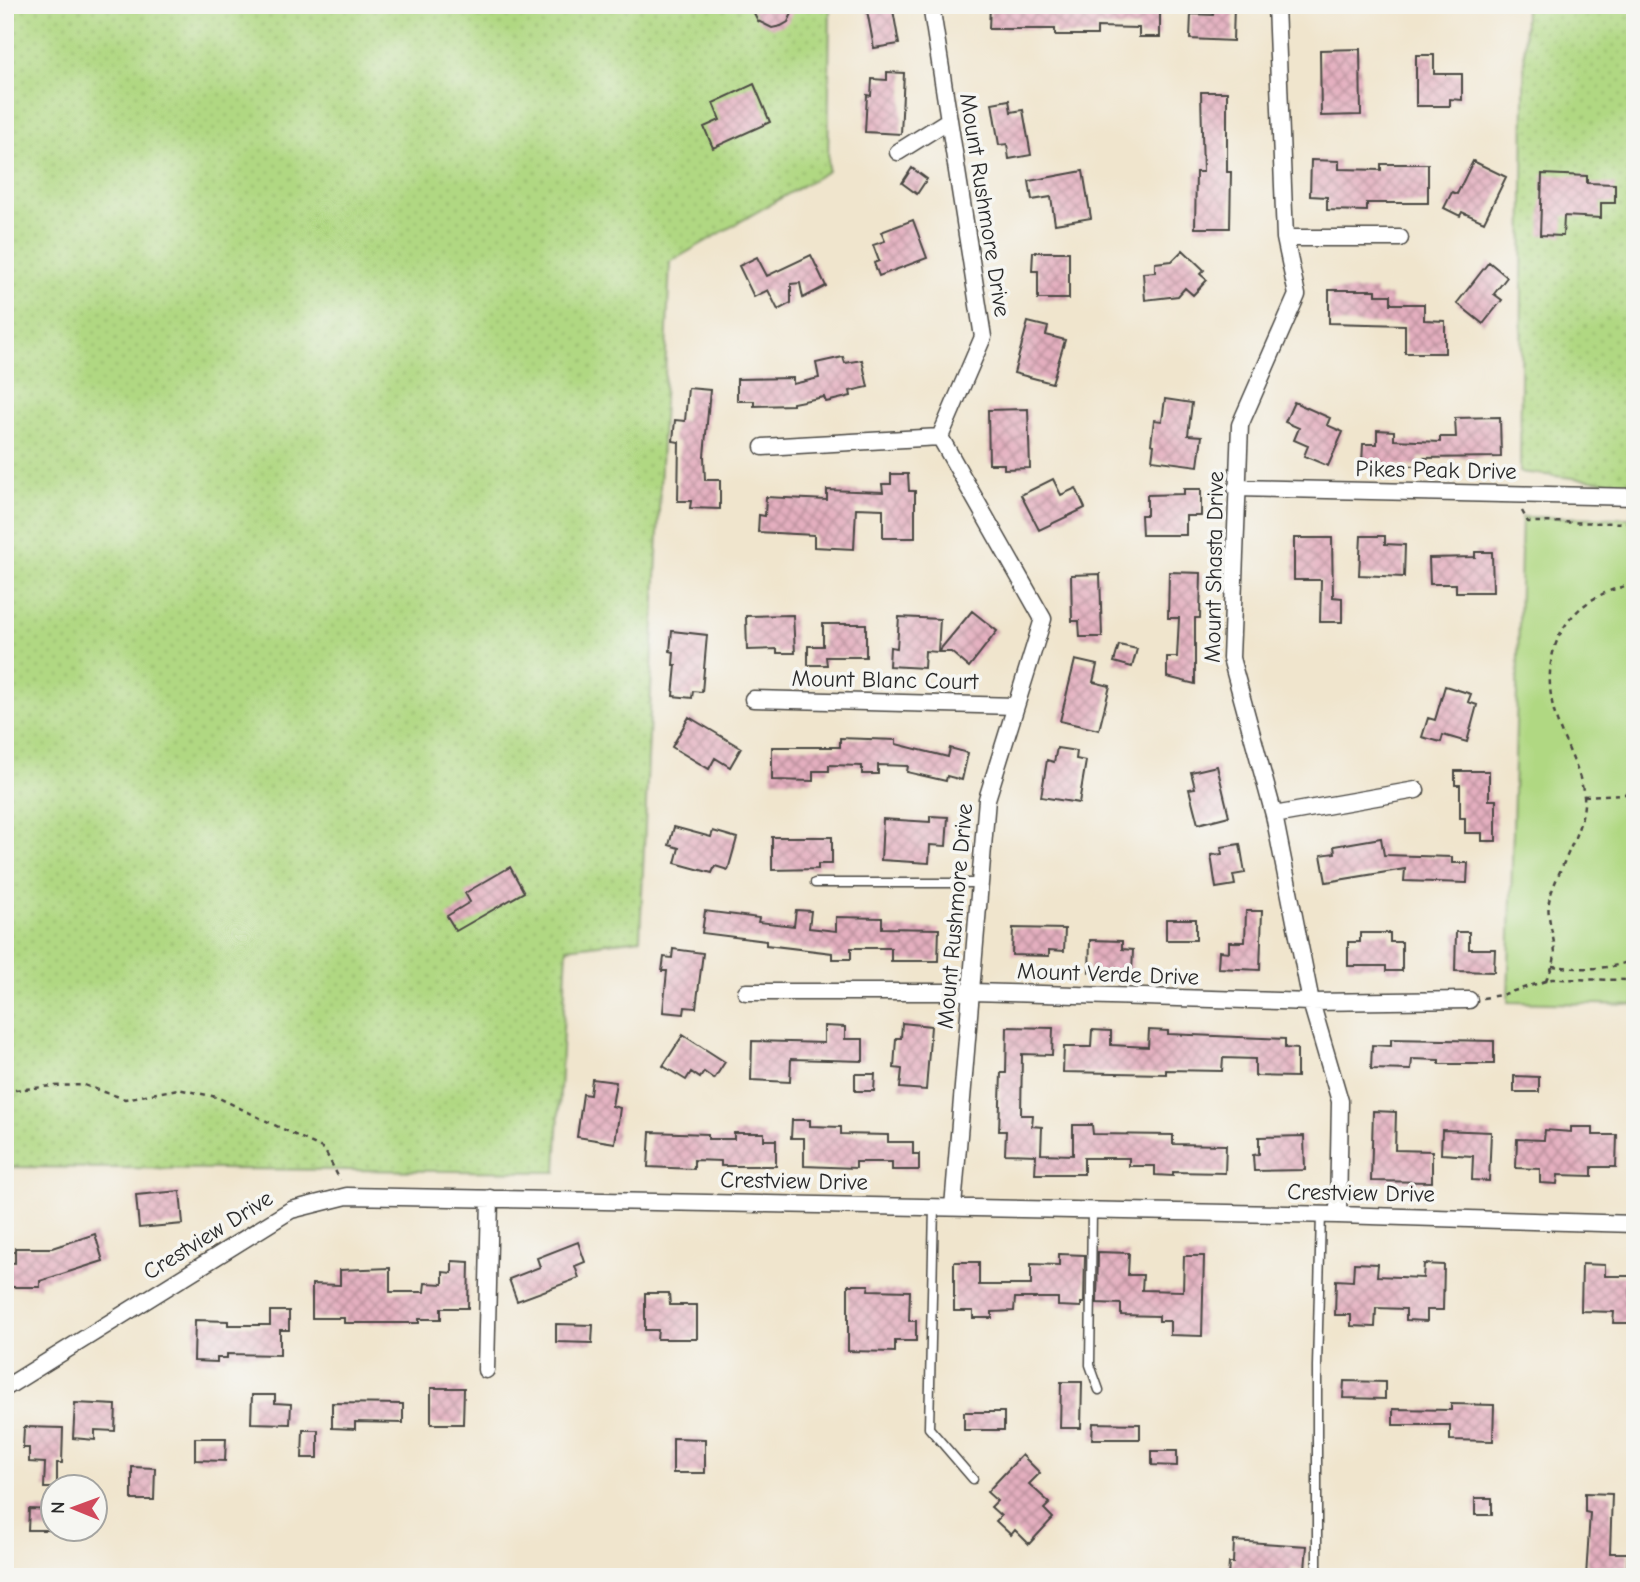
<svg xmlns="http://www.w3.org/2000/svg" width="1640" height="1582" font-family="'Comic Neue',sans-serif">
<defs>
<pattern id="grass-dots" width="8" height="8" patternUnits="userSpaceOnUse" patternTransform="scale(1.75)"><rect width="8" height="8" fill="#b0d882"/><path d="M2 2h.1M6 6h.1" fill="none" stroke="#98ba70" stroke-width="1.8" stroke-linecap="round"/></pattern>
<pattern id="building-cross-hatch" width="8" height="8" patternUnits="userSpaceOnUse" patternTransform="scale(1.75)"><rect width="8" height="8" fill="#e4afbf"/><path d="M0 0l8 8M0 8l8-8" fill="none" stroke="#b98f9b"/></pattern>
</defs>
<rect width="100%" height="100%" fill="#f6f6f2"/>
<filter id="ink" filterUnits="userSpaceOnUse"><feTurbulence type="fractalNoise" baseFrequency=".0143" numOctaves="2"/><feDisplacementMap in="SourceGraphic" scale="14" xChannelSelector="R" yChannelSelector="G"/><feConvolveMatrix kernelMatrix="1 2 1 2 8 2 1 2 1" color-interpolation-filters="sRGB"/></filter>
<filter id="wash" filterUnits="userSpaceOnUse"><feTurbulence type="fractalNoise" baseFrequency=".00686" numOctaves="4" result="noise"/><feDisplacementMap in="SourceGraphic" scale="28" xChannelSelector="R" yChannelSelector="G"/><feGaussianBlur stdDeviation="1.57" result="paint"/><feColorMatrix in="noise" values="0 0 0 0 0 0 0 0 0 0 0 0 0 0 0 0 0 1.4 0 .05"/><feComposite in="paint" operator="in"/></filter>
<g filter="url(#wash)">
<rect width="100%" height="100%" fill="#f0e5cd"/>
<path fill="url(#grass-dots)" stroke="#6e8256" stroke-width="2" d="M5,5h825l-2,166 -158,91 -30,677 -73,9 -11,224 -551,-5z
M1525,5h110v480l-115,-13z"/>
<path fill="#b0d882" stroke="#6e8256" stroke-width="2" d="M1522,517l113,1v487l-127,-3z"/>
<g id="blocks">
<path fill="url(#building-cross-hatch)" d="M750,5h46l-8,17 -7,4 -9,2 -14,-7z
M866,5h21l1,6 5,-1 6,34 -25,4z
M990,5h170v32h-21v-9l-42,-1v8h-42v-6h-66z
M1214,5h20l-1,36 -43,-2 1,-25 22,1z
M1360,49l1,66 -40,1 -1,-66z
M1416,55h18v19h28v26l-12,-1v7h-34z
M887,72l17,1 -3,61 -36,-2 2,-37 4,1 1,-17 15,1z
M754,84l16,38 -57,26 -9,-21 16,-7 -7,-17z
M1201,92h26v80h4l-1,56h-35l1,-56h7z
M1009,100l2,12 12,-2 8,45 -22,4 -2,-15 -8,1 -7,-42z
M1311,160l28,1v8l42,1v-6h47v39h-61v8l-40,-1v-13l-17,-1z
M1473,161l33,16 -22,45 -22,-10 -2,4 -16,-8 8,-16 5,2z
M912,168l15,11 -10,15 -15,-11z
M1083,171l8,47 -36,6 -4,-27 -19,3 -3,-19z
M1542,174l45,2v7l28,1v19h-14v15l-37,-2 -1,20 -23,-1z
M913,220l14,38 -48,18 -5,-13 5,-2 -6,-16 12,-4 -4,-9z
M1183,250l21,20 -4,4 7,6 -14,15 -8,-7 -7,8 -33,4 -2,-27 12,-1v-9l17,-2z
M1033,252h36v47h-31v-28h-6z
M811,255l15,31 -23,12 -3,-15 -9,1v19l-13,7 -10,-20 -14,7 -15,-31 18,-9 10,19z
M1489,262l18,15 -13,17 8,6 -19,24 -26,-21z
M1329,290h47v5h15v9h33v16l21,1v32h-40v-28l-76,-2z
M1028,322l20,5 -2,8 19,5 -13,43 -38,-10z
M843,357l2,6 17,-3 6,27 -18,4 1,5 -25,6 -2,-5 -31,6v2l-39,1v-5h-17v-22l56,-1v6l26,-6 -3,-15z
M688,388l22,2 -6,66 1,24h15v29l-30,-1 1,-7h-13l1,-59 -6,-1 2,-21 10,1z
M1165,399l27,4 -4,32 14,1 -4,30 -46,-6 2,-15 -3,-1 3,-24 8,1z
M1294,402l36,16 -3,7 16,7 -15,34 -24,-10 4,-10 -14,-6 5,-12 -14,-6z
M1028,409l2,59 -26,1v-5h-15l-1,-54z
M1500,417l1,40 -82,1v8l-57,-2 1,-20h14v-14l17,1v9l46,2v-5h16l-1,-19z
M891,474h17l1,17h6v47h-32v-29l-27,-1 -2,41 -40,-2v-12l-56,-3 1,-17 6,1 1,-19 61,3v-10l56,2 -1,-8h9z
M1053,479l8,16 15,-7 9,20 -46,22 -18,-35z
M1184,489h17v27h-15v19h-44l-1,-20h6v-20l37,-1z
M1361,536h24v8l20,1 -1,32 -45,-2z
M1294,538h38l1,59 9,1v24h-22l1,-42h-27z
M1475,552h17l1,40h-37v-8h-26l-1,-26 46,-1z
M1169,572l32,1 -1,45h-5v66l-28,-7v-20h10l2,-39h-11z
M1100,574l2,63h-22l-1,-16h-7l-1,-46z
M972,611l25,20 -28,36 -18,-15h-13z
M793,615l2,38h-18v-4l-30,1 -1,-34z
M899,617l41,2 -2,33 -13,-1 -1,17 -35,-2 1,-19 7,1z
M823,624h43v33h-40l1,8h-19v-19h15z
M672,631l35,4 -5,57 -9,-1 -1,7 -19,-2 3,-31h-3l1,-13 -4,-1z
M1119,645l18,4 -5,18 -18,-5z
M1075,660l22,5 -4,17 17,4 -11,44 -39,-9z
M1445,686l26,8 -3,8 9,3 -10,37 -24,-7 -2,7 -19,-5 6,-19 7,2z
M689,717l52,31 -11,19 -15,-9 -6,11 -37,-22z
M840,738l56,2v4l52,13 2,-9 18,5 -6,27 -15,-4 -1,5 -39,-9 1,-6 -30,-1v9h-16v-8l-33,-1v6h-16v10l-41,-1v-33h68z
M1057,748l20,3 -1,8 10,2 -7,42 -38,-6 6,-37 7,2z
M1217,766l12,50 -31,8 -9,-35 6,-1 -4,-16z
M1455,771h34v29h7v41h-14v-8h-17v-15h-5v-33h-5z
M930,816l18,1 -2,29 -16,-1 -1,18 -48,-3 2,-41 47,3z
M674,827l37,10 2,-6 24,7 -9,32 -13,-4 -3,7 -37,-10 4,-15 -10,-3z
M772,837h60v27h-14v5l-46,1z
M1381,838l3,17 68,2v6h16l-1,20 -63,-2 1,-12 -79,13 -5,-27 14,-2 -1,-7z
M1240,844l5,29 -12,2 2,10 -19,3 -5,-33 11,-1 -1,-7z
M510,867l14,25 -68,39 -9,-15 23,-14 -5,-9z
M796,910l15,1 -2,17 27,3v-14l46,1v10l57,1 -1,32h-47v-13h-40v11h-19v-6l-66,-8v-4l-64,-8 3,-22 54,7 -1,4 36,4z
M1246,911h16l-2,59 -42,-2 1,-17 10,1v-10h16z
M1166,919h30v21h-30z
M1013,928l52,1 -1,22 -15,-1v6l-37,-1z
M1456,932h13v17h26l-1,23 -39,-1z
M1360,933h30v9h12v29h-16v-5h-38v-24h12z
M1090,940l32,1v8l11,1 -1,23 -43,-1z
M673,949l30,4 -7,55 -11,-1 -1,7 -21,-2 4,-41h-5l2,-14 8,1z
M902,1023l29,3 -5,64 -26,-2 2,-19 -8,-1 2,-30h5z
M824,1026l21,1v12h18v22l-72,-2 -1,23 -39,-2 1,-39 72,2z
M1007,1027l46,1 -1,27 -30,-1 -1,61h12l-1,11 10,1 -1,27 32,1v-30h19l1,9 80,1v9l53,1 -1,28 -52,-1v4l-18,-1v-9h-26v-8h-45v16h-49l1,-19 -31,-1 1,-23h-7l2,-58h5z
M1092,1030l19,1v14l37,2 1,-17 19,1v3l117,5v9l12,1v28l-42,-1v-17l-32,-1 -1,13 -56,-1v4l-103,-2 1,-25h27z
M683,1035l42,27 -11,17 -10,-7 -4,6 -9,-6 -5,8 -23,-14z
M1391,1039l103,2v23h-55v-4l-27,-1 -1,11 -40,-1 1,-24 19,1z
M855,1074h20l-1,17h-19z
M1514,1076l25,1v15h-25z
M592,1079l24,3 -4,24 8,2 -5,35 -38,-6 6,-43 7,1z
M1373,1111l23,1 -1,38 37,1v31l-61,-1z
M792,1120h18v6l31,1v7l47,1v7h25v12h6v16h-27v-8h-36v6l-52,-2v-28h-13z
M1571,1127h22v8h24l-1,32h-24v9l-34,-1 -1,9 -17,-1v-14l-24,-1 1,-29 27,1 1,-10 26,2z
M1442,1130l49,2 -2,49 -17,-1 1,-24 -32,-2z
M650,1132l58,2v5h26v-6h30v7h12v26h-55v-5l-27,-1v9l-46,-2z
M1304,1136l1,34 -51,1 -1,-16 6,-1v-17z
M180,1191l3,33 -44,4 -3,-33z
M95,1234l8,27 -63,20v6h-35v-25l10,1v-15h37z
M578,1242l7,20 -10,4 4,12 -62,23 -8,-22 31,-12 -3,-9z
M1098,1252l31,1 -1,22h15l-1,15 41,1 1,-35h20l-2,80 -32,-1v-14h-11v-5l-38,-1v-11l-24,-1z
M1059,1254l26,1 -1,48h-3v4l-23,-1v-8h-43l-1,13 -22,1v6h-19v-7h-19v-49h25v23h52v-21l28,1z
M452,1261l17,1 -1,46h-27v11h-22v4h-75v-5h-32v-34l28,1v-15l50,-2v24h34l1,-9 18,1v-12l9,1z
M1354,1263l24,1 -1,12 46,2 1,-14 20,1 -1,45h-16v11l-21,-1v-11l-30,-1 -1,19 -24,-1v-11h-16l1,-35 17,1z
M1582,1264l23,1v11h26l-1,47h-17l1,-11 -33,-1z
M848,1285h21l-1,5 42,1 -1,30h7v20h-21v11l-47,-1z
M645,1293h24l1,12h27v34h-40l1,-9h-13z
M270,1311h19v19h-9v25l-53,-1v4h-10v4l-23,-1 1,-41 33,1v4h42z
M556,1324l37,1 -1,18 -36,-1z
M1344,1381l41,1v17l-42,-1z
M1061,1382h21l-1,46h-21z
M431,1388h33l-1,36h-32z
M252,1395h23v8l16,1 -1,20 -39,-1z
M75,1403l41,2 -1,26 -20,-1v10l-22,-2z
M332,1403l71,1v19l-48,-1v7l-23,-1z
M1451,1404l43,1 -1,36 -43,-1v-15h-57v-16l58,1z
M964,1412h40v18h-40z
M1093,1423l47,1v15h-48z
M24,1427l39,1 -1,35h-5v25h-13l1,-25 -16,-1v-14h-6z
M303,1430h15v28h-16z
M195,1438h31l-1,23 -30,-1z
M673,1438l32,1v34h-32z
M1152,1451h25v15l-25,-1z
M1022,1455l18,18 -11,11 21,19 -6,6 9,9 -24,26 -14,-14 -4,5 -15,-14 5,-5 -10,-9 6,-6 -10,-9z
M132,1467l23,1 -1,32h-22z
M1585,1493l27,1 -2,59h18l-1,24h-41l4,-64 -5,-1z
M1475,1498h17v17h-17z
M29,1509l23,1v20h-24z
M1234,1541l73,5 -2,23 -14,-1v9h-63l1,-14h4z"/>
</g>
</g>
<g filter="url(#ink)">
<use href="#blocks" fill-opacity="0" stroke="#494743" stroke-width="2"/>
<g fill="none" stroke-linecap="round" stroke-linejoin="round">
<defs>
<path id="lane" d="M815,883h165
M934,1207l-5,221 44,51
M1092,1210l-2,155 9,25
M1317,1577v-211l4,-152"/>
<path id="street" d="M931,5l52,332 -43,100 103,182 -56,180 -34,408
M1276,5l9,233 12,57 -57,130 -9,233 43,157 37,187 29,99 -2,114
M898,152l51,-32
M1285,238h115
M763,447l177,-10
M1236,488l399,9
M753,699l263,7
M1274,815l142,-25
M746,992h226l339,10 158,-2
M486,1370l4,-172
M5,1388l286,-178 56,-14 991,19 297,9"/>
</defs>
<use href="#lane" stroke="#494743" stroke-width="11"/>
<use href="#street" stroke="#494743" stroke-width="19"/>
<path stroke="#494743" stroke-width="2.5" stroke-dasharray="5 5" stroke-linecap="butt" d="M1522,511l6,11 107,1
M1625,794l10,4
M1584,796l41,-2 10,-11
M1635,828c-6,11 -7,23 0,33
M1552,966c29,3 56,5 83,-7
M1546,981c2,-7 7,-14 8,-20 4,-21 -10,-43 -4,-64 8,-28 37,-73 34,-101 -4,-29 -21,-54 -29,-81 -18,-64 11,-119 80,-131
M1483,998l18,-3 51,-16 83,1
M5,1091l48,-5 31,-1 41,14 53,-10 39,8 107,52 16,31"/>
<use href="#lane" stroke="#fff" stroke-width="8"/>
<use href="#street" stroke="#fff" stroke-width="16"/>
</g>
</g>
<g text-anchor="middle" dominant-baseline="central" stroke-width="7" stroke-linejoin="round" paint-order="stroke">
<g font-size="23" fill="#2b2b2b" stroke="#f6f6f2">
<text transform="translate(985 205) rotate(81)">Mount Rushmore Drive</text>
<text transform="translate(1436 470) rotate(1)">Pikes Peak Drive</text>
<text transform="translate(1214 567) rotate(-89)">Mount Shasta Drive</text>
<text transform="translate(885 680) rotate(1)">Mount Blanc Court</text>
<text transform="translate(955 916) rotate(-85)">Mount Rushmore Drive</text>
<text transform="translate(1108 974) rotate(2)">Mount Verde Drive</text>
<text transform="translate(794 1181) rotate(1)">Crestview Drive</text>
<text transform="translate(1361 1193) rotate(1)">Crestview Drive</text>
<text transform="translate(208 1235) rotate(-32)">Crestview Drive</text>
</g>
</g>
<rect width="1640" height="1582" fill="none" stroke="#f6f6f2" stroke-width="28"/>
<g transform="translate(74 1508) rotate(271)"><circle r="33" fill="#f6f6f2" stroke="#a5a5a2" stroke-width="2"/>
<path d="M0-5L12 26L0 18L-12 26Z" fill="#d1495b"/>
<text y="-10" font-size="19" font-weight="bold" text-anchor="middle" fill="#2b2b2b">N</text>
</g>
</svg>
